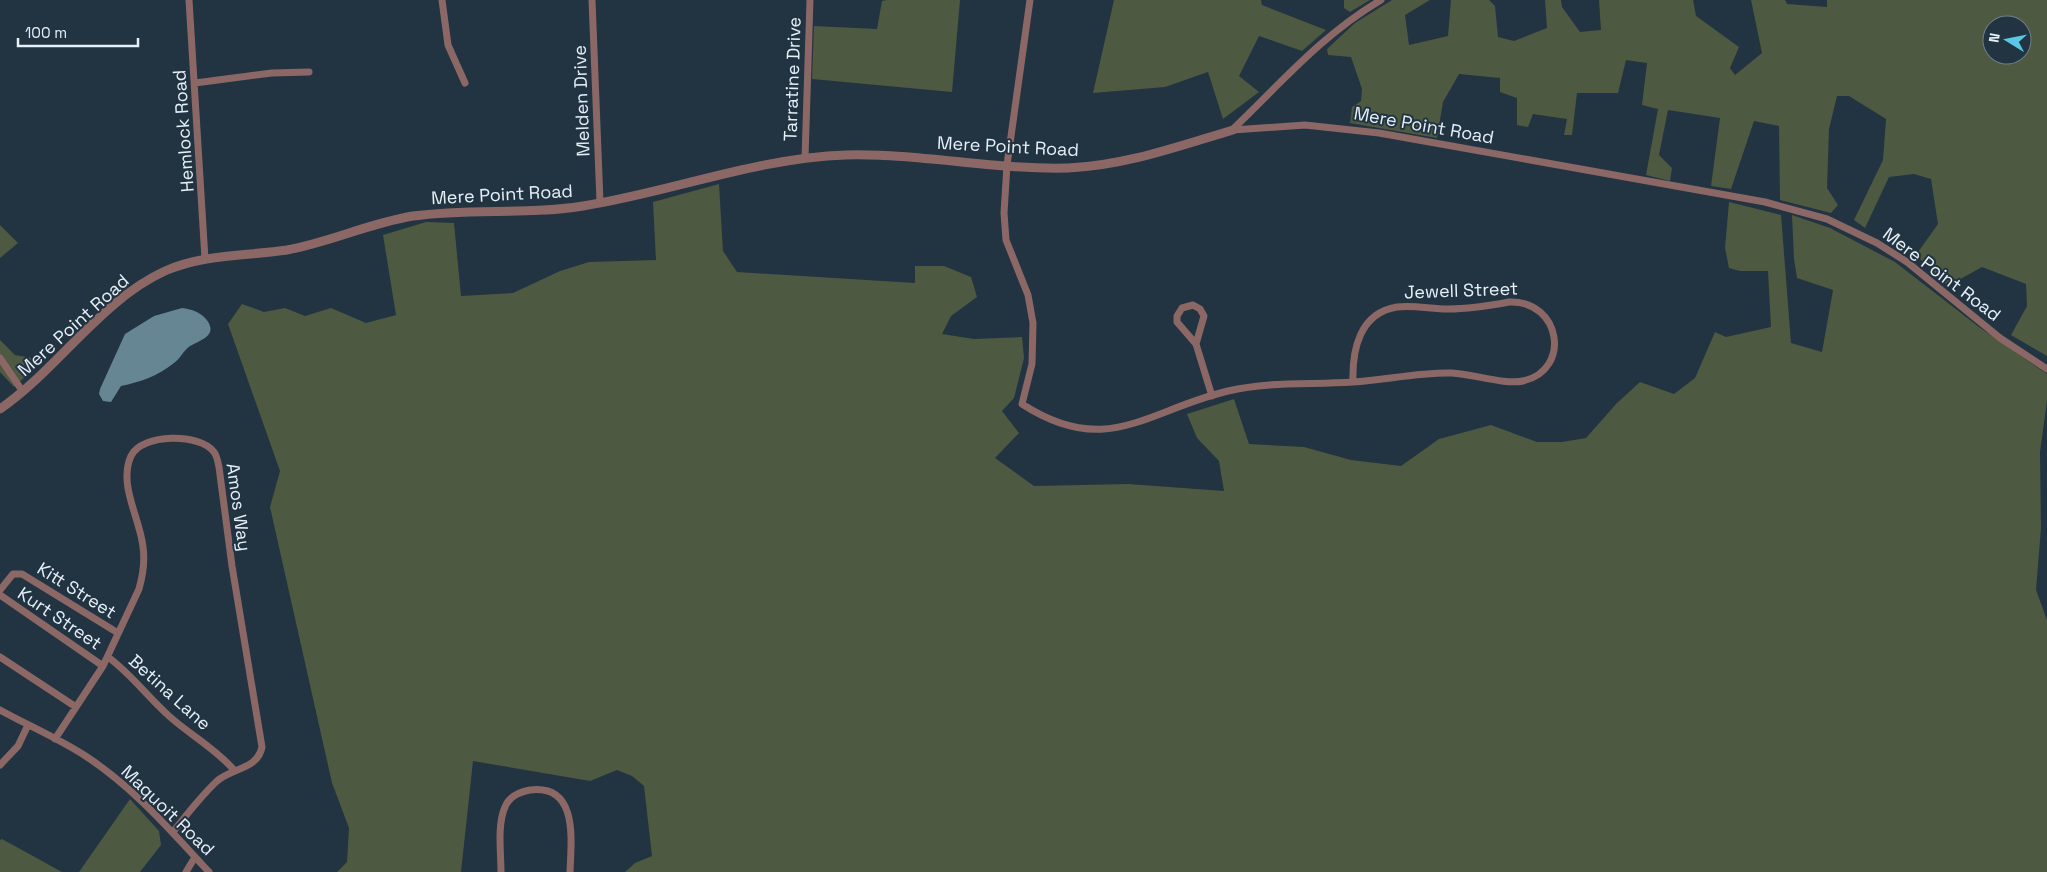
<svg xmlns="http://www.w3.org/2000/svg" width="2047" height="872" font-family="'Space Grotesk',sans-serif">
<rect width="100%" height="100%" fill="#223341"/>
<path fill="#4e5941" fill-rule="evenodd" d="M887,0h73l-8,92 -140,-13 2,-53 63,3 5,-28z
M1114,0h147l1,5 64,25 -24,21 -43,-15 -20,40 20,16 -36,27 -15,-47 -43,15 -72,6z
M1344,0h26l-20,12 -6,-4z
M1392,0h38l-25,15 4,30 39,-9 3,-36h38l6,6 3,31 16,4 33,-13 -2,-28h16l1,7 18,25 21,-2 -2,-30h94l3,16 43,31 -9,21 5,7 27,-22 -11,-53h34l2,4 40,3v-7h220v356l-36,-21 16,-29 -1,-22 -44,-17 -34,19 -32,-31 22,-31 -7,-45 -17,-5 -25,3 -24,51 -11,-8 29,-60 3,-41 -37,-23h-12l-8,33 -2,59 11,17 -7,8 -51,-13 -1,-74 -25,-5 -23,68 -20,-3 9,-68 -52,-8 -9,45 13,13 -2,13 -24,-6 12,-66 -16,-4 5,-42 -21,-3 -8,33h-41l-5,42h-8l3,-16 -34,-5 -5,13 -11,-2v-27l-17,-6v-14l-41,-4 -16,28 -6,36 -87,-15 2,-16 9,-6 1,-12 -11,-32 -23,-2 -1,-6 28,-26zM1992,25h30v30h-30z
M719,184l4,67 14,21 178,11v-17h29l27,11 6,20 -26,19 -9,18 32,5 48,-2 2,21 -10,40 -12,13 17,22 -24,25 39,28 94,-2 96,7 -5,-30 -22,-23 -10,-24 47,-15 15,45 55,3 47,13 50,6 38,-27 52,-14 46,17h25l24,-4 31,-35 23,-21 34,12 21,-16 20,-46 11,5 45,-10 -3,-56h-28l-11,-3 -4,-20 4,-46 52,13 10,128 31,9 11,-62 -36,-12 -3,-19 -2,-44 38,13 65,34 84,65 68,47v27l-7,51 1,76 -5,62 11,30v252h-1422l10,-9 17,-7 -8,-70 -12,-10 -15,-6 -27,11 -117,-20 -12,111h-124l10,-10 2,-34 -17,-45 -62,-276 10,-36 -52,-147 14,-20 22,8 21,-4 20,8 26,-8 35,15 30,-8 -13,-80 43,-13 28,1 7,73 52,-3 47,-22 29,-9 67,-2 -3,-58z
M0,225l18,18 -18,15z
M0,340l15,15 28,5 -29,27 -14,-15z
M130,799l29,32 2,14 -21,27h-61z
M2,839l60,33h-62v-32z"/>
<path fill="#668694" d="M182,308c9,1 18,4 24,11 13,16 -5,21 -16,27 -6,4 -10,13 -16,17 -16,13 -34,19 -53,23l-10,16 -8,-1 -4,-7 1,-5 25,-55 29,-18z"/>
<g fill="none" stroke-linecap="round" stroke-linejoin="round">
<path stroke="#8b6866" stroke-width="7" d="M189,0l16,259
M442,0l6,45 17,38
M592,0l8,202
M1030,0l-23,165 -3,48 2,27 22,55 5,28 -1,41 -10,40c85,55 125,6 206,-13 42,-10 83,-6 125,-9
M195,83l77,-10 37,-1
M1233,129c48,-46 90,-95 148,-129
M1233,130l72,-5 74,8 386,69 62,17 50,24 30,19 93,76 47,31
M805,158l5,-158
M1509,302c52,-2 63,68 14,79 -17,4 -51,-7 -71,-8 -33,-1 -66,7 -99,9 -1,-31 6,-69 44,-75 17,-2 34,2 51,2 21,0 40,-3 61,-7z
M1193,305l7,4 4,7 -8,28 -19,-22v-6l5,-8z
M1196,344l16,52
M0,358l23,34
M0,590l13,-16h9l96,59
M0,595l103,71
M0,657l76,50
M108,657c23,17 39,39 61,59 21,19 46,32 65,54
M0,710c29,16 60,29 87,47 47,31 84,74 122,115
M55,739l48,-73 36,-77c4,-14 6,-28 4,-42 -3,-29 -25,-62 -12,-91 11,-23 69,-23 83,-4 3,4 4,10 5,15l13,99 30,181c-4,22 -30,21 -45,34 -16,15 -30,33 -44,51
M0,765l18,-19 10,-21
M186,872l9,-15
M501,872c0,-20 -4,-47 4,-65 4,-10 14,-15 25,-17 49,-6 41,51 40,82"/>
<path stroke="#8b6866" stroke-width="9" d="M0,409c58,-40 101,-109 165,-138 38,-17 82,-15 122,-21 43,-8 83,-27 126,-34 57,-8 114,-1 170,-10 88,-14 173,-48 263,-51 74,-2 148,15 222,13 56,-2 111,-22 165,-38"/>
</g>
<g text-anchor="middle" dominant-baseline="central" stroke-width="4" stroke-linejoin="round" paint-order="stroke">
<g font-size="18" fill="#e5f0f9" stroke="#223341">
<text transform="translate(792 79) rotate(-88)">Tarratine Drive</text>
<text transform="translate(581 101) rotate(-92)">Melden Drive</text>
<text transform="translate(1424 125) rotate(10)">Mere Point Road</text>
<text transform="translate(183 131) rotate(-94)">Hemlock Road</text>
<text transform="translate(1008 146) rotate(3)">Mere Point Road</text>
<text transform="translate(502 194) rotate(-3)">Mere Point Road</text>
<text transform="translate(1942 274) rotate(37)">Mere Point Road</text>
<text transform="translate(1461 290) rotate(-2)">Jewell Street</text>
<text transform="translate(73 325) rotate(-42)">Mere Point Road</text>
<text transform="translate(239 507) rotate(82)">Amos Way</text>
<text transform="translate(77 590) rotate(32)">Kitt Street</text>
<text transform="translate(60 618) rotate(34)">Kurt Street</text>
<text transform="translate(170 692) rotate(42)">Betina Lane</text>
<text transform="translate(168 810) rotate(44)">Maquoit Road</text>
</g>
</g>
<g transform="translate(2007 40) rotate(280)"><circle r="24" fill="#223341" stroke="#707f8b"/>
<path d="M0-4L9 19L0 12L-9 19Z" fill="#59c8e4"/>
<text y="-8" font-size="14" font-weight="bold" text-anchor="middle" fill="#e5f0f9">N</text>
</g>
<path d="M18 38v8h120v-8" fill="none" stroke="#e5f0f9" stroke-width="2.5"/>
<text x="25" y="38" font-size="15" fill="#e5f0f9" stroke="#223341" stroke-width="4" paint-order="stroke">100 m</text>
</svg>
